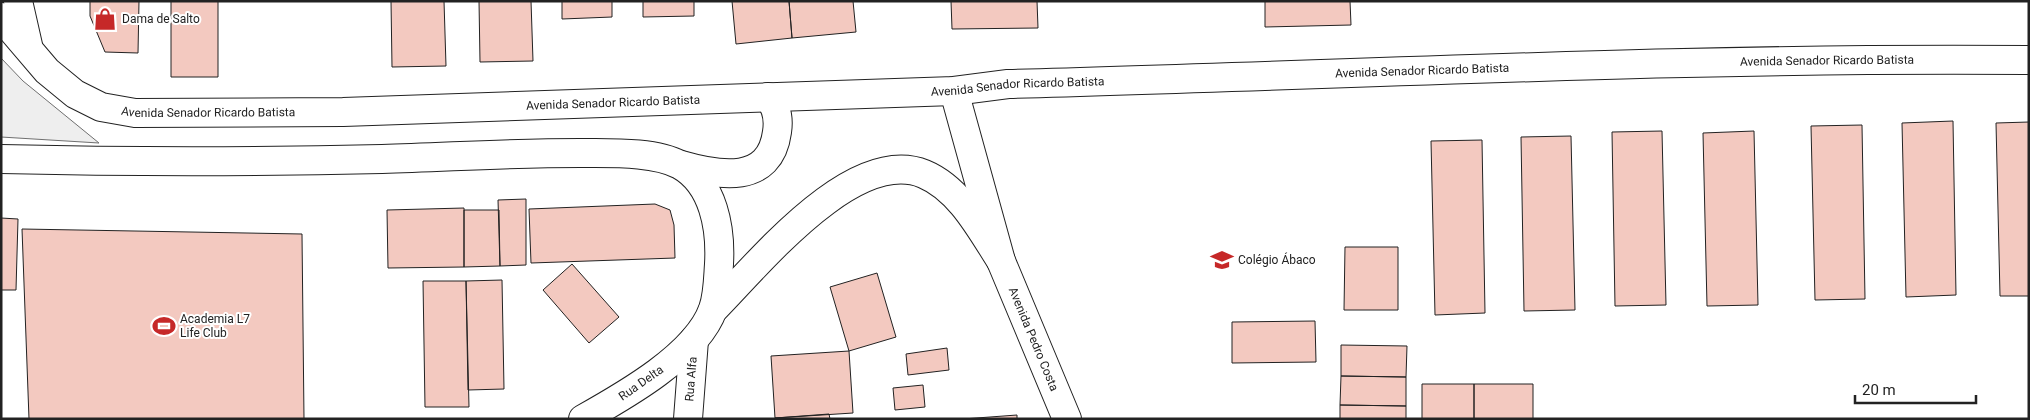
<svg xmlns="http://www.w3.org/2000/svg" width="2030" height="420" font-family="Roboto,sans-serif">
<rect width="100%" height="100%" fill="#fff"/>
<path fill="#eee" stroke="#6f6f6f" d="M1,58l22,23 76,62 -98,-6z"/>
<path fill="#f3c9c0" stroke="#222" d="M90,1h49l-1,52 -33,-1 -15,-36z
M171,1h47v76h-47z
M391,1h53l2,65 -54,1z
M479,1h52l2,60 -53,1z
M562,1h50v16l-50,2z
M643,1h51v15l-51,1z
M732,1h57l3,37 -56,6z
M789,1h64l3,31 -64,6z
M951,1h86l1,27 -86,1z
M1265,1h85l1,24 -86,2z
M1953,121l3,174 -50,2 -4,-174z
M2029,122v174h-29l-4,-173z
M1862,125l3,174 -50,1 -4,-174z
M1662,131l4,174 -51,1 -3,-174z
M1754,131l4,174 -51,1 -4,-173z
M1571,136l4,174 -51,1 -3,-174z
M1482,140l3,173 -50,2 -4,-174z
M526,199v66l-26,1 -2,-66z
M655,204l15,6 4,15 1,33 -144,5 -2,-54z
M464,208v59l-76,1 -1,-58z
M464,210h35l1,56 -36,1z
M1,218l17,1 -2,71h-15z
M22,229l280,5 2,185h-275z
M1345,247h53v63h-54z
M572,264l47,53 -30,26 -46,-53z
M877,273l19,64 -47,14 -19,-64z
M502,280l2,109 -36,1 -2,-109z
M423,281h43l3,126h-44z
M1315,321l1,41 -84,1v-41z
M1341,345l66,1 -1,31 -65,-1z
M947,348l2,22 -41,5 -2,-21z
M849,351l4,62 -78,5 -4,-62z
M1341,376l65,1v29l-66,-1z
M1422,384h52v35h-52z
M1474,384h59v35h-59z
M923,385l2,22 -30,3 -2,-22z
M1340,405l66,1v13h-66z
M829,414l1,5h-55v-1z
M1017,415v4h-54z"/>
<g fill="none" stroke-linecap="round" stroke-linejoin="round">
<defs>
<g id="minor">
<path d="M18,1l10,44"/>
<path id="s1" d="M1,17l46,54 28,23 26,13 34,6 208,-1 611,-21 54,-7c340,-9 680,-27 1021,-24"/>
<path id="s2" d="M954,91l47,170 66,158"/>
<path d="M1,159c127,3 254,3 381,0 71,-2 142,-7 213,-6 25,0 63,0 85,12 34,19 41,64 39,99 -1,14 -1,31 -6,45 -16,46 -89,87 -130,110"/>
<path d="M681,165c38,11 89,20 96,-33 2,-13 0,-25 -9,-35"/>
<path d="M713,310c44,-44 140,-165 211,-136 36,15 57,56 77,87"/>
<path id="s3" d="M688,419l6,-79"/>
</g>
</defs>
<use href="#minor" stroke="#222" stroke-width="30"/>
<use href="#minor" stroke="#fff" stroke-width="28"/>
</g>
<defs>
<symbol id="shop-bare" viewBox="-9 -9 18 18"><path d="M-5-2.5h2.3a2.7 3.5 0 0 1 5.4 0H5L5.5 6h-11ZM-1.5-2.5h3a1.5 2.3 0 0 0-3 0Z" fill="#c62828" stroke="#fff" stroke-width="2.5" paint-order="stroke"/></symbol>
<symbol id="school-bare" viewBox="-9 -9 18 18"><path d="M0-5L7-2L0 1L-7-2ZM-4 1L0 2.5L4 1V4Q0 6-4 4Z" fill="#c62828" stroke="#fff" stroke-width="2.5" paint-order="stroke"/></symbol>
<symbol id="stadium-bare" viewBox="-9 -9 18 18"><path d="M0-5a6.5 5 0 1 0 0 10a6.5 5 0 1 0 0-10ZM-3.5-1.8h7v3.6h-7Z" fill="#c62828" stroke="#fff" stroke-width="2.5" paint-order="stroke"/></symbol>
</defs>
<g fill-rule="evenodd">
<use href="#shop-bare" x="89" y="3" width="32" height="32"/>
<use href="#school-bare" x="1206" y="244" width="32" height="32"/>
<use href="#stadium-bare" x="148" y="310" width="32" height="32"/>
</g>
<g text-anchor="middle" dominant-baseline="central" stroke-width="4" stroke-linejoin="round" paint-order="stroke">
<g font-size="12" fill="#222" stroke="#fff" text-anchor="start">
<text x="122" y="19">Dama de Salto</text>
<text x="1238" y="260">Colégio Ábaco</text>
<text x="180" y="319">Academia L7<tspan x="180" dy="14">Life Club</tspan></text>
</g>
<g font-size="12" fill="#222" stroke="#fff">
<text stroke="none"><textPath href="#s1" startOffset="1864">Avenida Senador Ricardo Batista</textPath></text>
<text stroke="none"><textPath href="#s1" startOffset="1459">Avenida Senador Ricardo Batista</textPath></text>
<text stroke="none"><textPath href="#s1" startOffset="1054">Avenida Senador Ricardo Batista</textPath></text>
<text stroke="none"><textPath href="#s1" startOffset="649">Avenida Senador Ricardo Batista</textPath></text>
<text stroke="none"><textPath href="#s1" startOffset="244">Avenida Senador Ricardo Batista</textPath></text>
<text stroke="none"><textPath href="#s2" startOffset="261">Avenida Pedro Costa</textPath></text>
<text stroke="none"><textPath href="#s3" startOffset="40">Rua Alfa</textPath></text>
<text transform="translate(641 383) rotate(-35)">Rua Delta</text>
</g>
</g>
<rect width="2030" height="420" fill="none" stroke="#222222" stroke-width="5"/>
<path d="M1855 395v8h121v-8" fill="none" stroke="#222222" stroke-width="2.5"/>
<text x="1862" y="395" font-size="15" fill="#222222" stroke="#ffffff" stroke-width="4" paint-order="stroke">20 m</text>
</svg>
